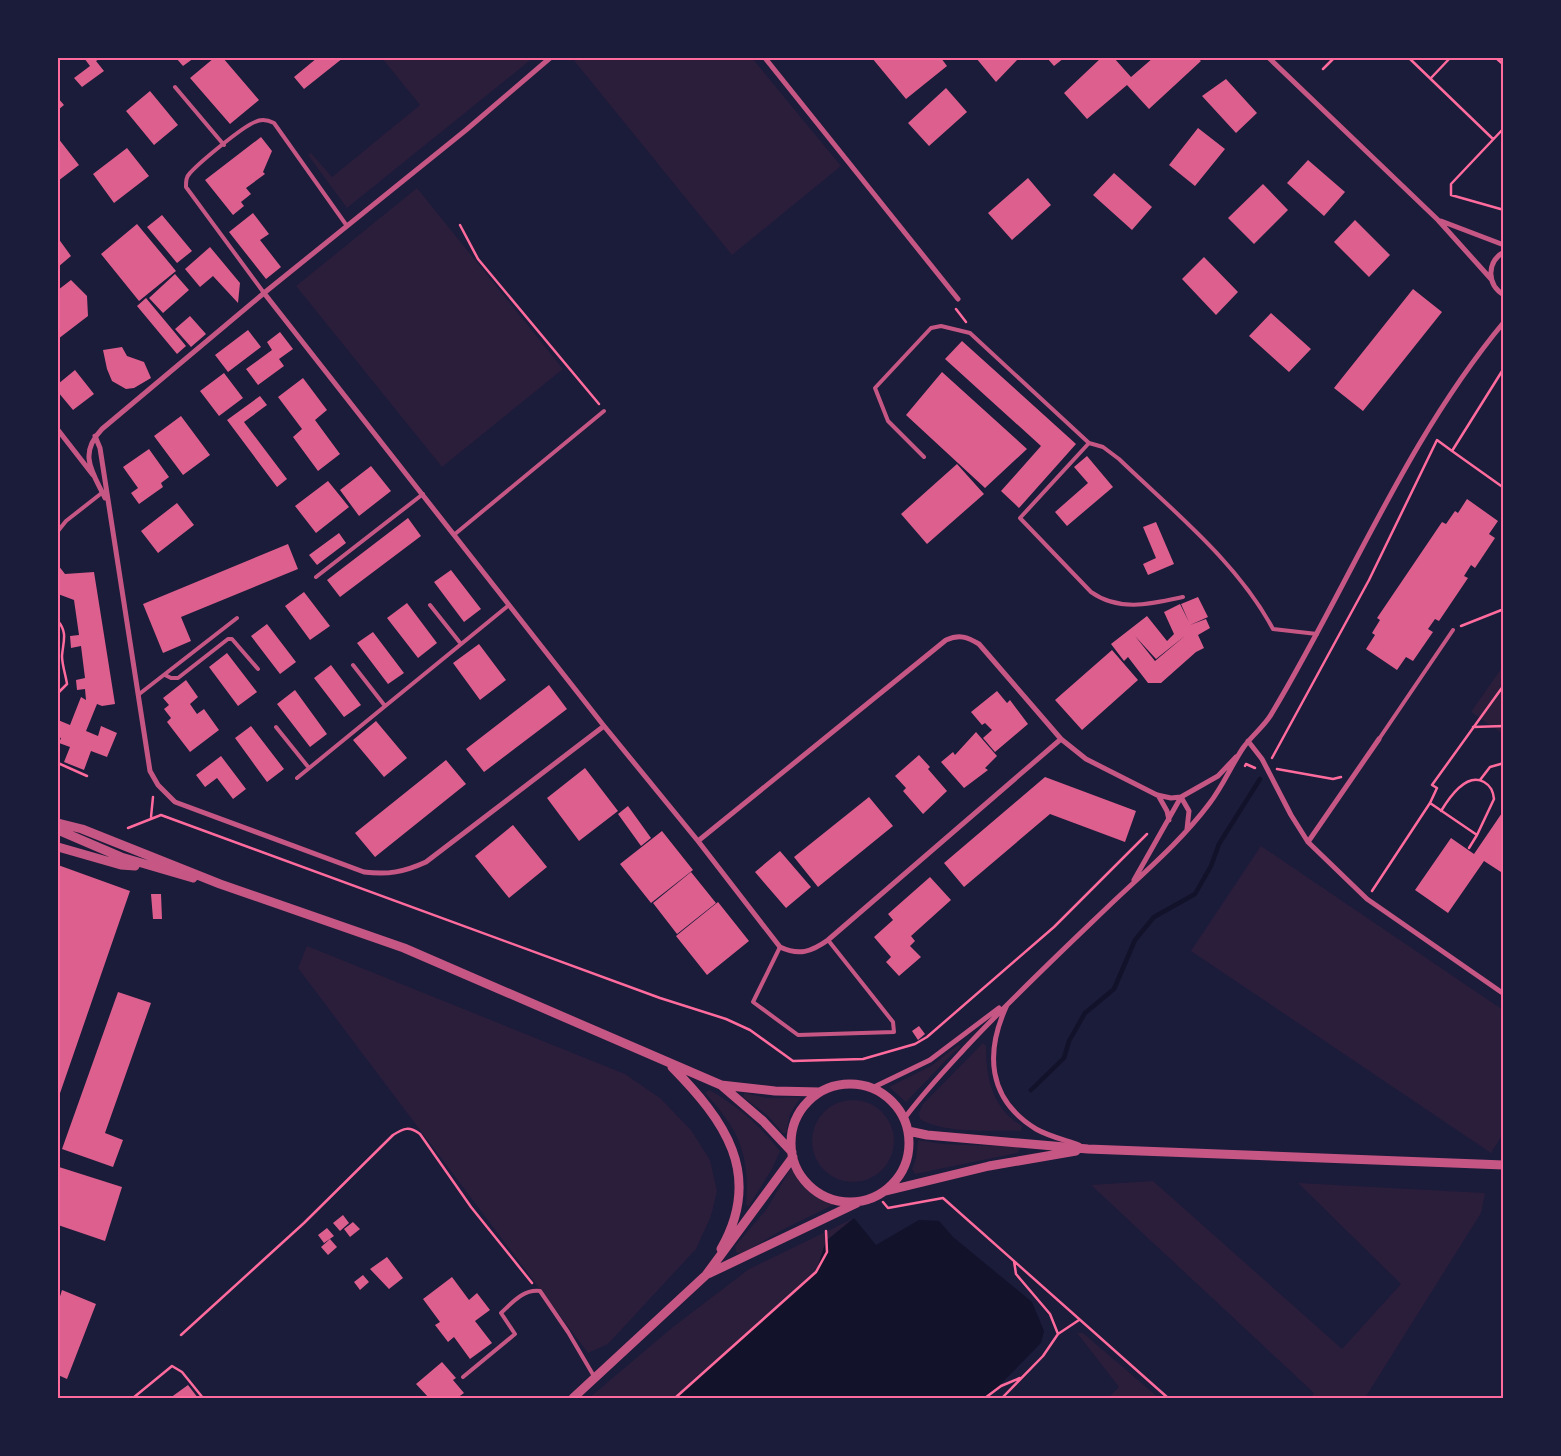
<svg xmlns="http://www.w3.org/2000/svg" width="1561" height="1456" font-family="'Noto Sans',sans-serif">
<rect width="100%" height="100%" fill="#1b1b3a"/>
<path fill="#2a1e3b" d="M382,58h151l-186,150 -39,-53 3,-2 21,24 88,-72z
M572,58h180l89,108 -109,89z
M417,188l146,181 -121,98 -146,-181z
M1503,666v68l-32,-22z
M1261,846l242,164v124l-12,19 -300,-202z
M307,946l318,128 35,24 31,32 19,30 7,31 -6,25 -15,33 -88,95 -20,9 -290,-385z
M983,1043l3,3c0,32 6,62 36,80l-1,5c-27,-1 -78,3 -101,-12l-1,-6 4,-9z
M958,1045l3,2 -8,6 -47,49 -17,-15 42,-21z
M709,1090c28,15 51,36 71,61l-7,16 -24,39 -3,-1c4,-51 -7,-75 -41,-112z
M744,1093l23,5 34,-1 -11,17 -4,19h-3l-16,-18 -24,-18z
M812 1141a41 41 0 1 1 82 0a41 41 0 1 1-82 0Z
M918,1140l25,4 76,3 1,2 -3,4 -102,21 -3,-5 4,-10z
M791,1168c10,19 23,31 44,36l-49,24 -45,26 -5,-2 -1,-6 31,-36z
M1153,1181l189,168 59,-65 -103,-101 187,10 -4,20 -116,185h-54l3,-5 -223,-208z
M854,1218l-28,23 -10,31 -143,126h-84l84,-71 76,-58z
M1077,1333h6l76,65h-51l11,-11z"/>
<path fill="#12122b" d="M854,1218l22,27 43,-25 20,1 14,16 79,65 12,29 -3,12 -54,55h-314l143,-126 10,-31z"/>
<g fill="none" stroke-linecap="round" stroke-linejoin="round">
<path stroke="#12122b" stroke-width="4.5" d="M1031,1090l33,-32 5,-17 16,-28 29,-24 21,-49 19,-23 41,-23 16,-28 8,-22 41,-65"/>
</g>
<path fill="#dd5f8e" fill-rule="evenodd" d="M84,58h17l-5,3 8,10 -22,16 -8,-9 16,-12z
M176,58h18l-11,8z
M214,58h9l36,42 -29,24 -40,-46z
M317,58h26l-39,31 -10,-12z
M872,58h69l6,8 -41,33z
M976,58h43l-23,24z
M1047,58h17l-10,8z
M1101,58h13l17,19 22,-19h44l4,3 -52,48 -22,-24 -40,34 -23,-26z
M1226,79l31,34 -21,20 -34,-37z
M946,88l21,24 -38,34 -21,-23z
M150,91l28,34 -24,20 -28,-34z
M58,98l6,7 -6,5z
M1198,128l27,21 -30,37 -26,-21z
M261,137l11,14 -9,21 2,2 -19,14 5,6 -10,8 3,4 -11,9 -28,-35z
M58,138l21,27 -21,16z
M127,148l22,28 -35,27 -21,-29z
M1308,160l37,32 -21,24 -37,-33z
M1114,173l38,34 -20,23 -39,-35z
M1028,178l23,27 -39,35 -24,-27z
M1263,184l25,26 -34,34 -26,-26z
M253,213l16,21 -9,6 21,27 -15,12 -37,-47z
M162,215l30,36 -15,12 -30,-36z
M1355,220l35,35 -21,22 -35,-35z
M137,224l39,47 -37,30 -38,-47z
M58,238l13,18 -13,11z
M210,247l30,36 -2,20 -25,-27 -13,11 -15,-18z
M1204,257l34,35 -22,23 -34,-36z
M175,274l14,16 -26,23 -14,-15z
M71,280l16,16 1,20 -30,23v-49z
M1413,289l29,23 -79,99 -29,-23z
M146,298l40,48 -9,8 -40,-48z
M1271,313l40,36 -22,23 -40,-36z
M190,316l16,18 -15,13 -16,-18z
M248,330l13,17 -33,25 -13,-17z
M280,332l13,17 -14,10 5,7 -26,19 -12,-16 26,-19 -5,-8z
M962,341l114,103 -57,64 -18,-17 40,-45 -96,-87z
M122,347l5,9 17,6 7,16 -17,10 -8,1 -14,-8 -5,-12 -4,-19z
M75,370l19,24 -21,16 -15,-18v-8z
M942,372l85,77 -42,39 -79,-73z
M224,373l19,25 -24,18 -19,-25z
M303,378l24,32 -12,10 25,34 -22,17 -25,-34 9,-8 -24,-32z
M260,396l7,9 -23,17 43,57 -10,8 -50,-67z
M181,416l29,39 -27,20 -29,-39z
M149,449l20,28 -8,6 2,4 -24,17 -8,-11 7,-5 -15,-21z
M1087,456l26,31 -46,39 -12,-14 33,-29 -14,-16z
M957,464l27,30 -57,50 -26,-30z
M371,466l20,25 -32,25 -19,-26z
M328,481l21,26 -33,26 -21,-27z
M1467,499l31,22 -9,13 6,4 -20,30 -4,-3 -7,11 4,2 -29,43 -4,-2 -7,10 5,3 -20,29 -7,-4 -9,13 -31,-21 9,-14 -3,-2 8,-13 -3,-2 65,-96 4,2 9,-13 3,2z
M177,503l17,22 -36,28 -17,-22z
M408,518l13,18 -81,61 -13,-17z
M1156,522l18,42 -26,11 -5,-11 13,-6 -13,-31z
M339,533l7,10 -29,22 -8,-10z
M288,544l10,25 -117,48 10,24 -28,12 -20,-49z
M58,565l7,9 29,-2 21,132 -13,2 -5,-2 -11,27 12,5 3,-10 16,7 -10,24 -16,-6 -7,19 -20,-8 6,-15 -11,-4 2,-5 -3,-1v-17l12,5 11,-28 5,3 -1,-11 -8,1 -1,-10 9,-2 -4,-32 -10,2 -1,-12 9,-1 -5,-35 -16,-6z
M451,570l30,39 -17,13 -30,-40z
M304,592l26,34 -20,14 -25,-34z
M1198,597l10,20 -18,8 16,-6 4,9 -12,7 6,13 -8,4 -35,31h-13l-20,-26 -4,4 -13,-17 36,-28 20,25 7,-7 -10,-22 16,-8 9,18 -8,-18zM1186,635l-31,26 -20,-25 21,23z
M407,603l30,40 -19,15 -31,-40z
M267,624l29,38 -16,12 -29,-38z
M373,632l31,41 -16,11 -31,-41z
M479,644l27,36 -26,20 -27,-37z
M1112,650l26,30 -56,50 -27,-30z
M227,653l30,39 -19,14 -29,-39z
M331,665l30,40 -17,12 -30,-39z
M186,680l12,17 -8,7 7,10 7,-5 15,21 -29,22 -23,-30 4,-4 -7,-9 5,-4 -6,-7z
M549,685l18,24 -83,63 -18,-23z
M295,690l32,44 -17,13 -33,-43z
M997,691l10,12 3,-3 18,24 -33,28 -12,-14 9,-8 -7,-7 -3,2 -11,-13z
M376,721l31,37 -23,19 -31,-37z
M251,726l33,43 -17,13 -32,-44z
M976,732l21,24 -12,12 3,2 -24,18 -23,-26 12,-10 2,3z
M919,755l11,12 -2,2 19,22 -24,23 -20,-23 3,-3 -11,-12z
M221,756l25,33 -13,10 -16,-21 -12,9 -9,-12z
M446,760l20,24 -91,73 -20,-24z
M585,768l33,43 -39,30 -32,-43z
M1045,777l91,34 -11,31 -75,-28 -86,73 -20,-24z
M869,797l24,29 -75,61 -24,-30z
M628,806l23,32 -10,8 -23,-32z
M1504,810v64l-20,-13 -36,52 -33,-23 36,-52 23,16z
M513,825l34,42 -38,31 -34,-42z
M662,831l31,39 -42,33 -31,-39z
M780,851l31,36 -25,21 -31,-36z
M58,865l72,26 -72,208z
M691,872l25,31 -39,31 -24,-31z
M930,877l21,23 -40,36 4,5 -5,5 11,11 -22,19 -13,-14 5,-5 -17,-20 19,-17 -5,-6z
M151,894h10l1,25h-9z
M718,902l31,39 -42,34 -31,-39z
M118,992l33,11 -46,130 18,7 -10,27 -51,-18z
M919,1026l6,8 -7,6 -6,-9z
M59,1167l63,20 -17,54 -47,-16z
M343,1215l6,8 -9,8 -7,-8z
M353,1222l7,7 -10,8 -6,-8z
M327,1228l7,8 -10,7 -6,-8z
M330,1239l7,8 -9,8 -7,-8z
M387,1257l16,21 -14,11 -19,-20z
M363,1275l6,7 -9,8 -6,-8z
M452,1277l17,23 8,-7 13,17 -15,11 17,22 -22,16 -16,-22 -6,5 -13,-17 5,-3 -17,-23z
M62,1290l34,14 -29,75 -9,-4v-72z
M442,1362l14,16 -3,2 11,13 -7,5h-28l-13,-14z
M188,1385l10,13h-28z"/>
<g fill="none" stroke-linecap="round" stroke-linejoin="round">
<path stroke="#ff6b9d" stroke-width="2.5" d="M1409,58l84,81
M1496,58l8,7
M1323,69l11,-11
M1431,78l19,-20
M1504,128l-53,56v11l53,15
M460,225l18,34 121,145
M956,309l10,13
M1452,451l52,37
M58,621c10,12 5,21 4,35 0,9 4,20 5,28l-9,9
M1461,626l43,-17
M1473,727l31,-1
M1272,758l97,-178 68,-140 15,11 52,-83
M58,763l29,13
M1245,766l1,-2 9,4
M1277,769l56,10 8,-2
M1480,780l10,-13 14,-4
M1430,803l47,32 -8,13
M1441,811c8,-13 25,-39 43,-29 7,4 9,9 10,17l-17,36
M151,817l2,-20
M128,828l33,-13 499,183 66,21 24,11 43,31 70,-2 52,-15 12,-7 127,-110 93,-93
M1372,891l58,-88 7,-15 -5,-3 72,-100
M883,1202l5,6 55,-10 225,200
M1014,1261l2,13 34,40 8,20
M181,1335l123,-112 89,-88c11,-7 16,-9 27,-1l51,73 61,76
M133,1398l39,-32 10,6 21,26
M675,1398l141,-126 11,-20 -1,-21
M985,1398l16,-12 19,-8
M1002,1398l41,-42 15,-22 21,-14"/>
<path stroke="#c65784" stroke-width="4" d="M175,87l49,58
M264,293l-78,-106c0,-6 0,-10 4,-14 10,-11 52,-46 65,-51 6,-3 13,-2 19,1l73,103
M1089,443l-69,75 71,74c28,20 60,12 92,5
M924,457l-36,-36 -13,-33 56,-60 10,-2 29,7 119,110 14,4 16,12c54,52 118,103 154,170l44,5
M58,531l8,-10 37,-29
M455,534l149,-123
M316,577l107,-83
M430,605l31,39
M353,665l32,41
M165,675l6,3h7l50,-39h4l26,30
M138,695l99,-77
M276,727l33,41
M1379,739l74,-109
M297,778l212,-173
M780,947l-27,55 45,33 96,-3 -1,-10 -65,-82
M463,1377l52,-43 -14,-21c11,-10 22,-24 39,-22l28,41 27,46"/>
<path stroke="#c65784" stroke-width="5" d="M765,58l193,241
M1269,58l169,162 53,59
M1441,221l63,24
M1504,252c-18,10 -17,33 0,43
M264,293l340,433 94,115 248,-201c14,-6 21,-3 33,4l82,95 25,20 71,36 14,3 10,-1
M58,430l35,45
M95,436l5,12 50,323 8,14 17,17 189,70c24,3 40,0 62,-10l178,-136
M105,498c-13,-27 -27,-44 -3,-69l162,-136 202,-163 84,-72
M1248,741l14,18 29,56 17,27 59,57 137,95
M1158,795l9,16 2,9
M1181,797l8,14 -2,18
M698,841l82,106c19,9 31,5 48,-7l233,-201
M1308,842l71,-103
M1134,880l47,-83 37,-21 18,-19
M1007,1005c-22,47 -20,94 29,124 12,7 29,11 43,16
M872,1088l58,-28 69,-52
M904,1119c19,-26 41,-49 63,-73 47,-50 97,-97 147,-145 33,-31 68,-61 95,-97 14,-18 22,-38 34,-56 9,-13 22,-22 29,-35 78,-130 134,-273 232,-391"/>
<path stroke="#c65784" stroke-width="9" d="M58,823l24,6 138,55 184,64 317,137 54,6 45,1
M58,830l63,27 72,21
M58,847l63,18 14,1
M672,1067c52,53 92,107 49,182
M791 1143a59 59 0 1 1 118 0a59 59 0 1 1-118 0Z
M721,1085l42,36 29,31
M908,1131l19,4 161,14 416,16
M886,1191l103,-25 87,-15
M708,1274l149,-71
M573,1398l133,-123 87,-118"/>
</g>
<rect width="1561" height="1456" fill="none" stroke="#1b1b3a" stroke-width="118"/>
<rect x="59" y="59" width="1443" height="1338" fill="none" stroke="#ff6b9d" stroke-width="2"/>
</svg>
